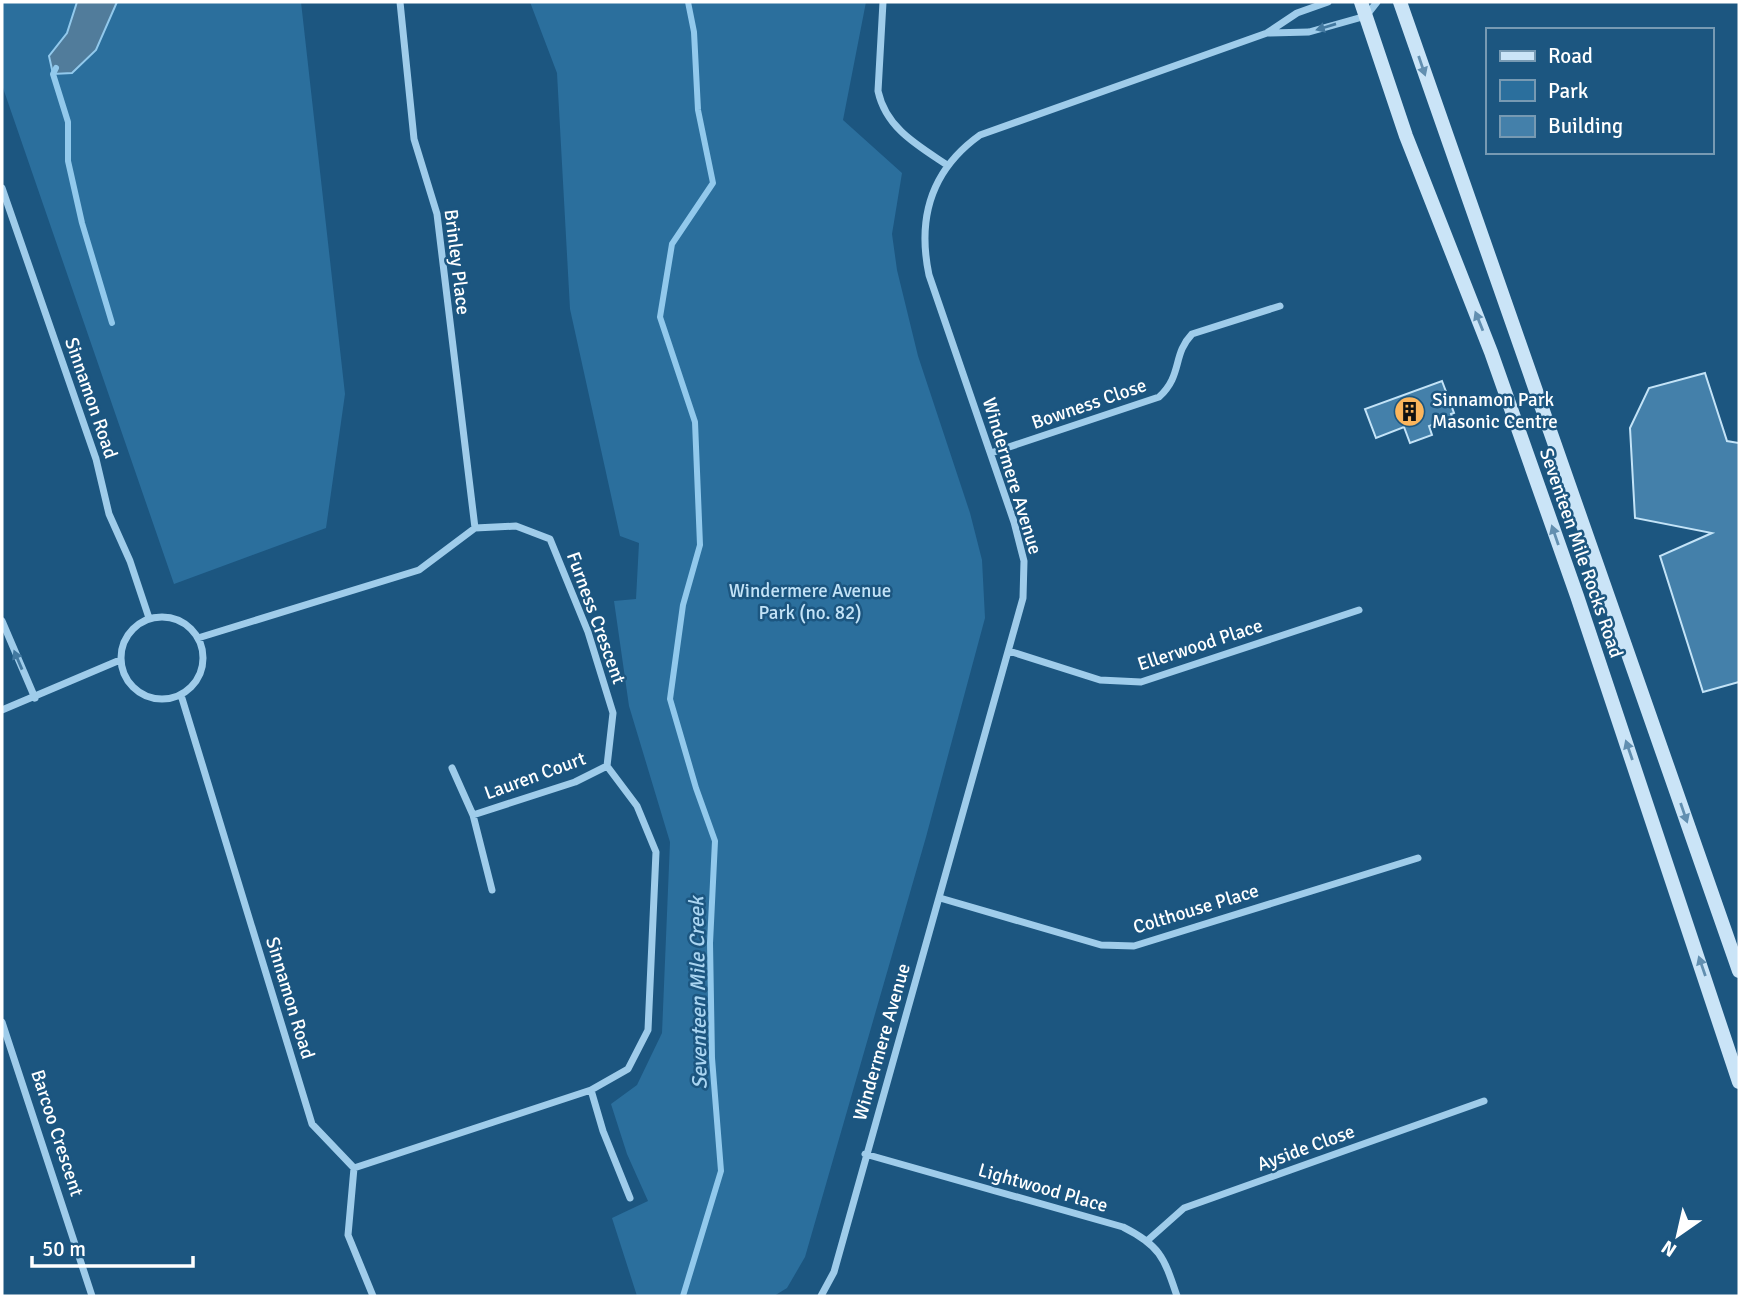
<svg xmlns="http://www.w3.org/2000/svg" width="1741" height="1298" font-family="Signika,sans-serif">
<rect width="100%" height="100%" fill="#1c5680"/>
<path fill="#2b6f9d" d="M2,2h299l44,392 -19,134 -152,56 -172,-499z
M530,2h336l-23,118 59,53 -10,61 5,36 21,86 52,157 12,47 3,58 -59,219 -121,420 -18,31 -13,8h-137l-25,-78 36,-17 -21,-47 -16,-50 26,-19 25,-52 8,-191 -41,-136 -15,-105 22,-2 3,-56 -19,-7 -50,-227 -13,-236z"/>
<path fill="#517c9b" stroke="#92c9ec" stroke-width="2" d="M77,2h40l-21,48 -24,23 -19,1 -4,-18 18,-23z"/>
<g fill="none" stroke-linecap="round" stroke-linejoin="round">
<path stroke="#92c9ec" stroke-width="6" d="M56,68l-3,6 15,48v39l14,62 30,100
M683,1296l38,-125 -9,-113 -2,-115 5,-102 -19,-53 -26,-89 13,-94 17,-60 -5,-123 -35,-105 12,-73 41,-61 -15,-73 -4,-78 -6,-30"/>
</g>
<path fill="#4480aa" stroke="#c3e3f7" stroke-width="2" d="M1705,373l22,68 12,2v239l-36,10 -43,-136 52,-23 -77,-15 -5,-90 19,-40z
M1442,381l12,32 -3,1 1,3 -23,9 3,9 -22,8 -6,-16 -28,11 -11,-29z"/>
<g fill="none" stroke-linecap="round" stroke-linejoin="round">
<path stroke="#9fccea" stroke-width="7" d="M400,2l14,137 23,75 38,314
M883,2l-5,89c8,37 39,54 69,74
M1268,33l41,-1 57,-16 11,-14
M2,188l94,271 13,55 21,47 19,57
M991,453l168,-56c24,-22 13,-42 33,-63l88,-28
M121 658a41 41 0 1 1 82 0a41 41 0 1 1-82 0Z
M2,621l33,77
M198,638l221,-68 56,-42 41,-2 34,13 38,93 25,81 -6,53 30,40 19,46 -8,178 -20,39 -37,21 -237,78
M1009,651l91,29 41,2 218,-72
M181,695l131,429 42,44 -6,67 25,61
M2,710l118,-50
M452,768l21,47 19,75
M473,815l102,-33 32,-16
M940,898l161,47 33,1 284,-88
M2,1022l90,274
M591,1090l12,41 27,67
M865,1154l258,73c38,19 41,31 54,69
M1148,1240l36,-32 300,-107
M821,1296l13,-24 189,-674 1,-37 -10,-39 -85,-247c-12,-57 2,-105 51,-140l287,-102 30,-20 31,-11"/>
<path stroke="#cae4f7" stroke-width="14" d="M1361,2l45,134 85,216 86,244 162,486
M1400,2l339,969"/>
</g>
<defs><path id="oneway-solid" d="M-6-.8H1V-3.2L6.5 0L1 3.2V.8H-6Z" transform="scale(1.75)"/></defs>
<g fill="#4379a0">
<use href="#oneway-solid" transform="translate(1326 27) rotate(163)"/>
<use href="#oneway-solid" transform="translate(18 660) rotate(-113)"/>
</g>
<g fill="#628fb0">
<use href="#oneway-solid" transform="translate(1422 66) rotate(71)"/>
<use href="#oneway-solid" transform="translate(1479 321) rotate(-112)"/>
<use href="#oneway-solid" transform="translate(1555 535) rotate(-109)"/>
<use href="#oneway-solid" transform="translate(1629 750) rotate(-109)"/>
<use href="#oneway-solid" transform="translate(1684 813) rotate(71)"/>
<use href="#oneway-solid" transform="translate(1702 966) rotate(-109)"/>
</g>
<defs>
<symbol id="building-disc" viewBox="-11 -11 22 22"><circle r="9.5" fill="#fbb55c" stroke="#1c5680"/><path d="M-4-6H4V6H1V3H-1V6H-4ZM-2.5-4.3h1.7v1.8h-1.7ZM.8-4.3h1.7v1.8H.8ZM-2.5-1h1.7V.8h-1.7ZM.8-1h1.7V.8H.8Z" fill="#111"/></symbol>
</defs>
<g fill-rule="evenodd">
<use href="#building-disc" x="1392" y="394" width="35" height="35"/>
</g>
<g text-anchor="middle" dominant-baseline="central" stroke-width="5" stroke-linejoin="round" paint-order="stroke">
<g font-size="19" fill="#fff" stroke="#1c5680">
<text transform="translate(457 262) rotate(83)">Brinley Place</text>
<text transform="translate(91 398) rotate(71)">Sinnamon Road</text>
<text transform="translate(1089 404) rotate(-19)">Bowness Close</text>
<text transform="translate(1012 476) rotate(73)">Windermere Avenue</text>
<text transform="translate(1581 553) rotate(71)">Seventeen Mile Rocks Road</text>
<text transform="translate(596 618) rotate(70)">Furness Crescent</text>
<text transform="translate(1200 645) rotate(-18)">Ellerwood Place</text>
<text transform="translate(535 776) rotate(-20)">Lauren Court</text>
<text transform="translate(1196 909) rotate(-17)">Colthouse Place</text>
<text transform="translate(290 998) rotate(73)">Sinnamon Road</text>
<text transform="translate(882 1042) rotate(-74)">Windermere Avenue</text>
<text transform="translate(57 1133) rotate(72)">Barcoo Crescent</text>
<text transform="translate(1306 1148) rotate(-20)">Ayside Close</text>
<text transform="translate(1043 1188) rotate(16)">Lightwood Place</text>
</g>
<g font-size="19" fill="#fff" stroke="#1c5680" text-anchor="start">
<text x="1432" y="400">Sinnamon Park<tspan x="1432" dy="22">Masonic Centre</tspan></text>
</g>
<g font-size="19" fill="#c3e3f7" stroke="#1c5680">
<text x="810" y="591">Windermere Avenue<tspan x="810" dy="22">Park (no. 82)</tspan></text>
</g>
<g font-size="21" font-style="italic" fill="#aad5f1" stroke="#1c5680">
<text transform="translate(698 993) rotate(-91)">Seventeen Mile Creek</text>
</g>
</g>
<rect width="1741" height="1298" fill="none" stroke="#ffffff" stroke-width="7"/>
<rect x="1486" y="28" width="228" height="126" fill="#1c5680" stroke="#779ab3" stroke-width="2"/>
<rect x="1500" y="51" width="35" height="10" fill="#cae4f7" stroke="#779ab3" stroke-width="2"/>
<text x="1548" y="63" font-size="21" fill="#ffffff">Road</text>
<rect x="1500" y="80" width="35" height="21" fill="#2b6f9d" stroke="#779ab3" stroke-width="2"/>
<text x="1548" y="98" font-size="21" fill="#ffffff">Park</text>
<rect x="1500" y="116" width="35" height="21" fill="#4480aa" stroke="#779ab3" stroke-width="2"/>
<text x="1548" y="133" font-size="21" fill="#ffffff">Building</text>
<g transform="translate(1678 1235) rotate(214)" stroke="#1c5680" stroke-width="5" paint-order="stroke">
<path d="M0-5L12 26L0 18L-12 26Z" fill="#ffffff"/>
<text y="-10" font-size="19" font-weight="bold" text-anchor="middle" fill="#ffffff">N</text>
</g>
<path d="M32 1256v10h161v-10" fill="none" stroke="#ffffff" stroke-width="3.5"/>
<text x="42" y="1256" font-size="21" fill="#ffffff" stroke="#1c5680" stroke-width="5" paint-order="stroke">50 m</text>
</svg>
